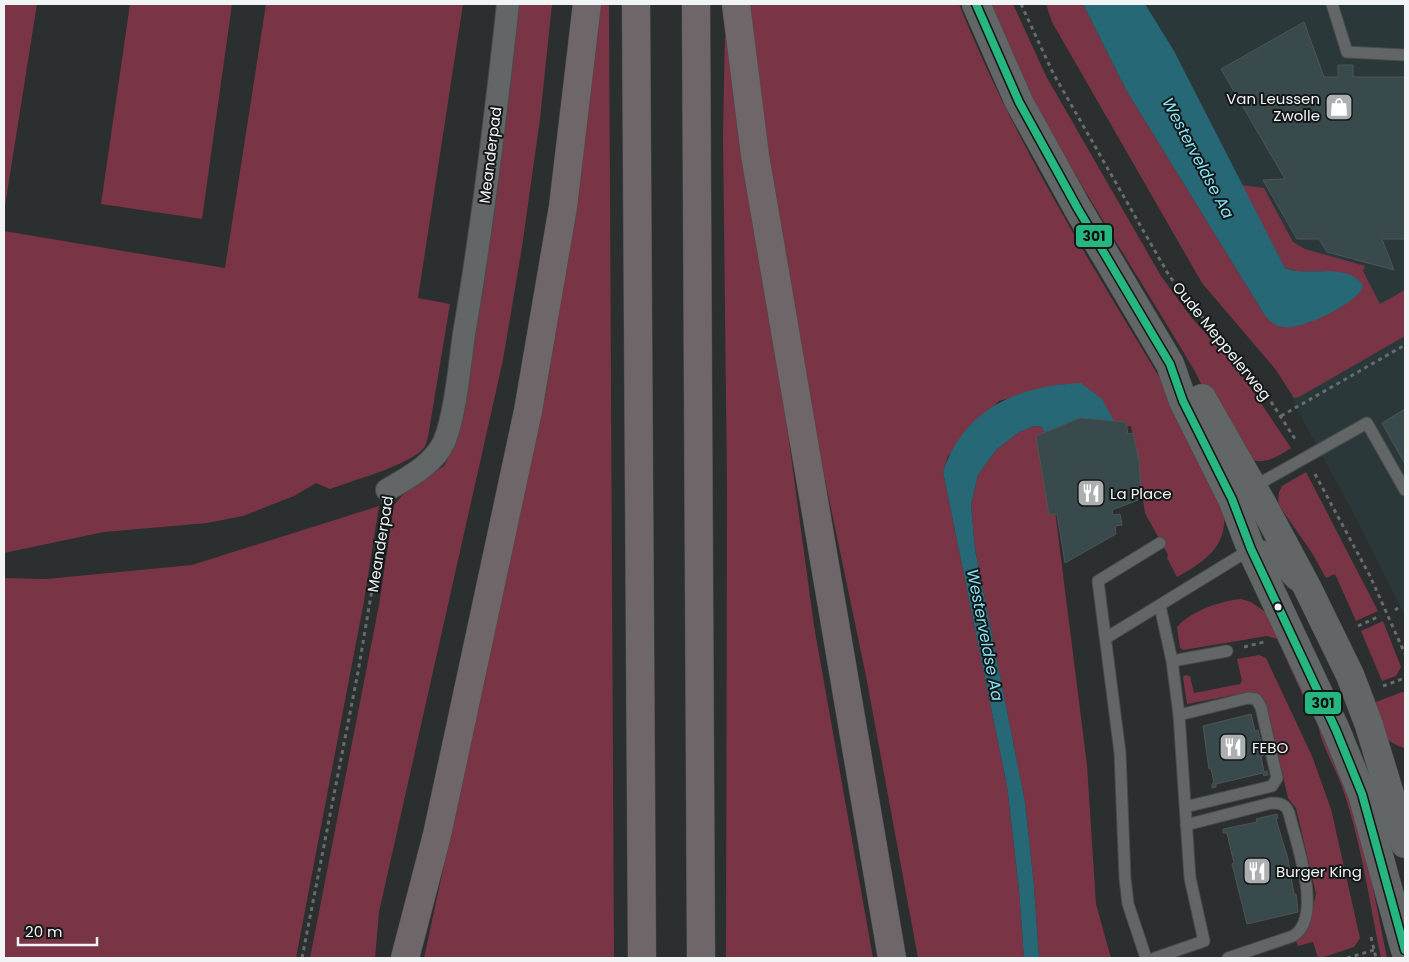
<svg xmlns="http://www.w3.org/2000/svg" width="1409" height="962" font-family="Poppins,sans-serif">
<rect width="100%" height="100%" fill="#2b2f2f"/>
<path fill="#2b383a" d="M1141,4h264v612l-49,-98 -64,-118 -16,-128z"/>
<path fill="#793546" d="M4,4h33l-33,208z
M130,4h102l-30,215 -101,-15z
M266,4h197l-45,294 32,6 -22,133c-1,3 -2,8 -4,11 -14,17 -73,33 -94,41l-14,-6 -22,13 -51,20 -36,7 -103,9 -100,21v-322l221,37z
M515,4h37l-12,115 -18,128 -19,113 -124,552 -4,46h-65l69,-353 15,-100 13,-15 37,-24 4,-8 7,-33z
M600,4h9l5,954h-190l121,-561 33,-197z
M744,4h215c57,143 141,274 220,406l14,26 31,78c3,34 -21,48 -47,63l-10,-19 1,-3 -23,-42 -14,-87 -13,2 -53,-44 -66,17 -51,55 -5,16 64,314 12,104 5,68h-106l-52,-282 -63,-302z
M990,4h23l33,72 115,200 30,41 47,52 53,79c-14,9 -29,19 -45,9 -16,-10 -42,-69 -52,-87 -59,-101 -126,-199 -178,-304 -10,-20 -17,-41 -26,-62z
M1046,4h37l43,86 138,224 28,13 21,-6 42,-43 -33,-7 -23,1 -14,-4 -44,-83 23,3 29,54 12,7 60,17 -2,5 17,33 25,-14v46l-106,61 -5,1 -18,-28 -74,-87 -150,-261z
M725,33l34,217 12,58 43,318 59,332h-147l1,-472 -4,-351z
M1034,426l8,1 4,12 41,326 9,139 15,54h-72l-5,-72 -9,-84 -50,-253 -4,-44 7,-30 18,-25 23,-18z
M1306,472l72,139 -22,10 -21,-47 -9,4 -14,-25 -34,-49 1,-12 3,-6z
M379,506l-15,95 -68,357h-292v-380l42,1 146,-14z
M1241,599l10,3 19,13 43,94 -5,-2 -31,-68 -10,-3 -84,14 -3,-2 -3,-21c14,-16 43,-26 64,-28z
M1383,621l18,46 -5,9 -14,5 -21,-50z
M1259,655l7,3 46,98 19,53 29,129 -6,9 -33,11h-3l-5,-16 -15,4 -2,-5 12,-13 8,-34 -20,-86 -8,-10 -22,-96 -8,-7 -8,-3 -63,12 -4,-27 2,-2 5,1 4,17 46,-9 2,-3 -5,-22z
M1402,692l3,1v55c-27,-8 -24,-21 -29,-46z
M1319,724l14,21 34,113 20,100h-6c-12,-58 -20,-119 -40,-174 -4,-12 -25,-51 -22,-60z"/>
<path fill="#266875" d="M1083,4h62l29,47 111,217c23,10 63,-7 78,18 -4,17 -63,45 -80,41 -9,-1 -14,-7 -19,-13l-138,-224z
M1081,383l21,16 16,29 -72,11 -4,-12 -8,-1 -15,6 -23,18 -18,25 -7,30 4,44 50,253 9,84 5,72h-15l-5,-68 -12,-104 -64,-314c20,-63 76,-87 138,-89z"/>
<path fill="#394a4d" stroke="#505354" d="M1304,22l20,55h14v-12h15v12h52v162h-23l12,31 -67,-18 -8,-13h-22l-34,-59 22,-1 -64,-110z
M1405,409v55l-23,-41z
M1080,418l46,4 2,12 5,-1 6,27 2,27 -5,1 2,12 -26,10 1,5 7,-1 2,11 -7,1 1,8 -51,29 -8,-49 -8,1 -13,-79z
M1251,714l4,17 3,-1 6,25 -3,1 3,16 3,-1 1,4 -4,1 -1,-3 -47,11v3l-4,1v-4l2,-1 -3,-15 -2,1 -6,-43z
M1277,814l1,4 -2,1 12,40 6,35h2l2,18 -51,12 -15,-60 2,-1 -7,-30h-4v-4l34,-7 -1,-3z"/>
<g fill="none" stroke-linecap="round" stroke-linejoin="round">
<defs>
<path id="service" d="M1332,4l15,48 58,3
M1253,487l114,-64 38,67
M1106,638l145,-89
M1172,661l55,-10
M1179,715l69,-17 8,1 5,8 16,71 -5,8 -87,21
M1186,825l85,-22c9,0 15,1 18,10 7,30 35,104 4,123l-65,22
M1146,958l-18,-54 -3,-26 -5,-125 -22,-172 62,-38
M1155,958l49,-17 -14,-63 -11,-163 -7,-54 -12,-55"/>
<path id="minor" d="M387,490c22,-13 46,-25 57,-48 11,-25 16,-79 20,-108 19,-110 32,-220 44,-330
M1251,549l22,6 23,24"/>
<path id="secondary" d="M976,4l43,98 59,107 92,155 13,37 49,98 19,50 85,181 26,64 43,156
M1202,398l61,107 44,82 43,88 19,50 36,119"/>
<path id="motorway" d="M636,4l6,954
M696,4l5,954
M736,4l19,151 137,803
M405,958l32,-123 91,-424 35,-204 24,-203"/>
</defs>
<use href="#service" stroke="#484b4c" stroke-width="13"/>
<use href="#minor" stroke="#484b4c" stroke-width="24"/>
<use href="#secondary" stroke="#484b4c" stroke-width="29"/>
<use href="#motorway" stroke="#484b4c" stroke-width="29"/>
<path stroke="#686b6b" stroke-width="3" stroke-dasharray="4 4" stroke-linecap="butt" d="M1021,4l32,69 114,199 14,21 74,84 42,65
M1281,416l124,-71
M1315,474l55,102 35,78
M1395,610l3,-2
M1358,626l22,-10
M1244,647l20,-5
M1383,686l22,-8
M1371,937l5,21
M302,958l56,-286 27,-159
M1347,958l27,-8"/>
<use href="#service" stroke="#636667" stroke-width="11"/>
<use href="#minor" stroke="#636667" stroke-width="22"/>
<use href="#secondary" stroke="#636667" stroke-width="28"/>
<use href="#motorway" stroke="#6e6669" stroke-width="28"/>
<defs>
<path id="bus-1" d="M976,4l43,98 59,107 92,155 13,37 49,98 19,50 85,181 26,64 43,156"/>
</defs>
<use href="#bus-1" stroke="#141718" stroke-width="11"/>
<use href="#bus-1" stroke="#26b680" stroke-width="8"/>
</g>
<defs>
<symbol id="shop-square" viewBox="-11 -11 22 22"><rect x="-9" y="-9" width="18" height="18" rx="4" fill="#abafb0" stroke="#141718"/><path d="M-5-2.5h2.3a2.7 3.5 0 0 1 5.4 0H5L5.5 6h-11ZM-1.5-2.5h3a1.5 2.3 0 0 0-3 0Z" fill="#fff"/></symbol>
<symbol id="restaurant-square" viewBox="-11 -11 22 22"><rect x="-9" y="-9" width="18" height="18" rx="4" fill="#abafb0" stroke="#141718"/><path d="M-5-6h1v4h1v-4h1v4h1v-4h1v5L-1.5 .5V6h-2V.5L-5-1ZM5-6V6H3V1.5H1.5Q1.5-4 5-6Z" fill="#fff"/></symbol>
</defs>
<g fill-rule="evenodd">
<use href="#shop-square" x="1323" y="91" width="32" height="32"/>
<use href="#restaurant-square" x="1075" y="477" width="32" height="32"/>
<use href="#restaurant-square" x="1217" y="731" width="32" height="32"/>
<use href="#restaurant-square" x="1241" y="855" width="32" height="32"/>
</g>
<circle fill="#f0f4f5" stroke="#141718" stroke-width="2" cx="1278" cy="607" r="4.5"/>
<g text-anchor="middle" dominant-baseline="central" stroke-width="4" stroke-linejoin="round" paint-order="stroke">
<g font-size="15" fill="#f0f4f5" stroke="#141718" text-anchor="start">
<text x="1320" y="98" text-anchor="end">Van Leussen<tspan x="1320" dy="17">Zwolle</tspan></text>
<text x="1110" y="493">La Place</text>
<text x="1252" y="747">FEBO</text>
<text x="1276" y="871">Burger King</text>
</g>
<g font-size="15" fill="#f0f4f5" stroke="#141718">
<text transform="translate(490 155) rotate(-83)">Meanderpad</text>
<text transform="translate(1222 341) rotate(51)">Oude Meppelerweg</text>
<text transform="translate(380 544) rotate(-81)">Meanderpad</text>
</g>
<g font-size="16" font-style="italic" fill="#88e3f7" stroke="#141718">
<text transform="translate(1198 158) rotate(62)">Westerveldse Aa</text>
<text transform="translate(985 635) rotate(79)">Westerveldse Aa</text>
</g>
</g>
<g stroke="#141718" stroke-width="2">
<rect x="1075" y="224" width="38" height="24" rx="5" fill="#26b680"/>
<rect x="1304" y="691" width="38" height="24" rx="5" fill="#26b680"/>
</g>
<g font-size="14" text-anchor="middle" font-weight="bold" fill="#111">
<text x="1094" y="241">301</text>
<text x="1323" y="708">301</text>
</g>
<rect width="1409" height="962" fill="none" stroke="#f0f4f5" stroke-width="10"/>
<path d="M18 937v8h79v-8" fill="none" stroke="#f0f4f5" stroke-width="2.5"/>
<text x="25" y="937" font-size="15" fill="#f0f4f5" stroke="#141718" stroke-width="4" paint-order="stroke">20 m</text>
</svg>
